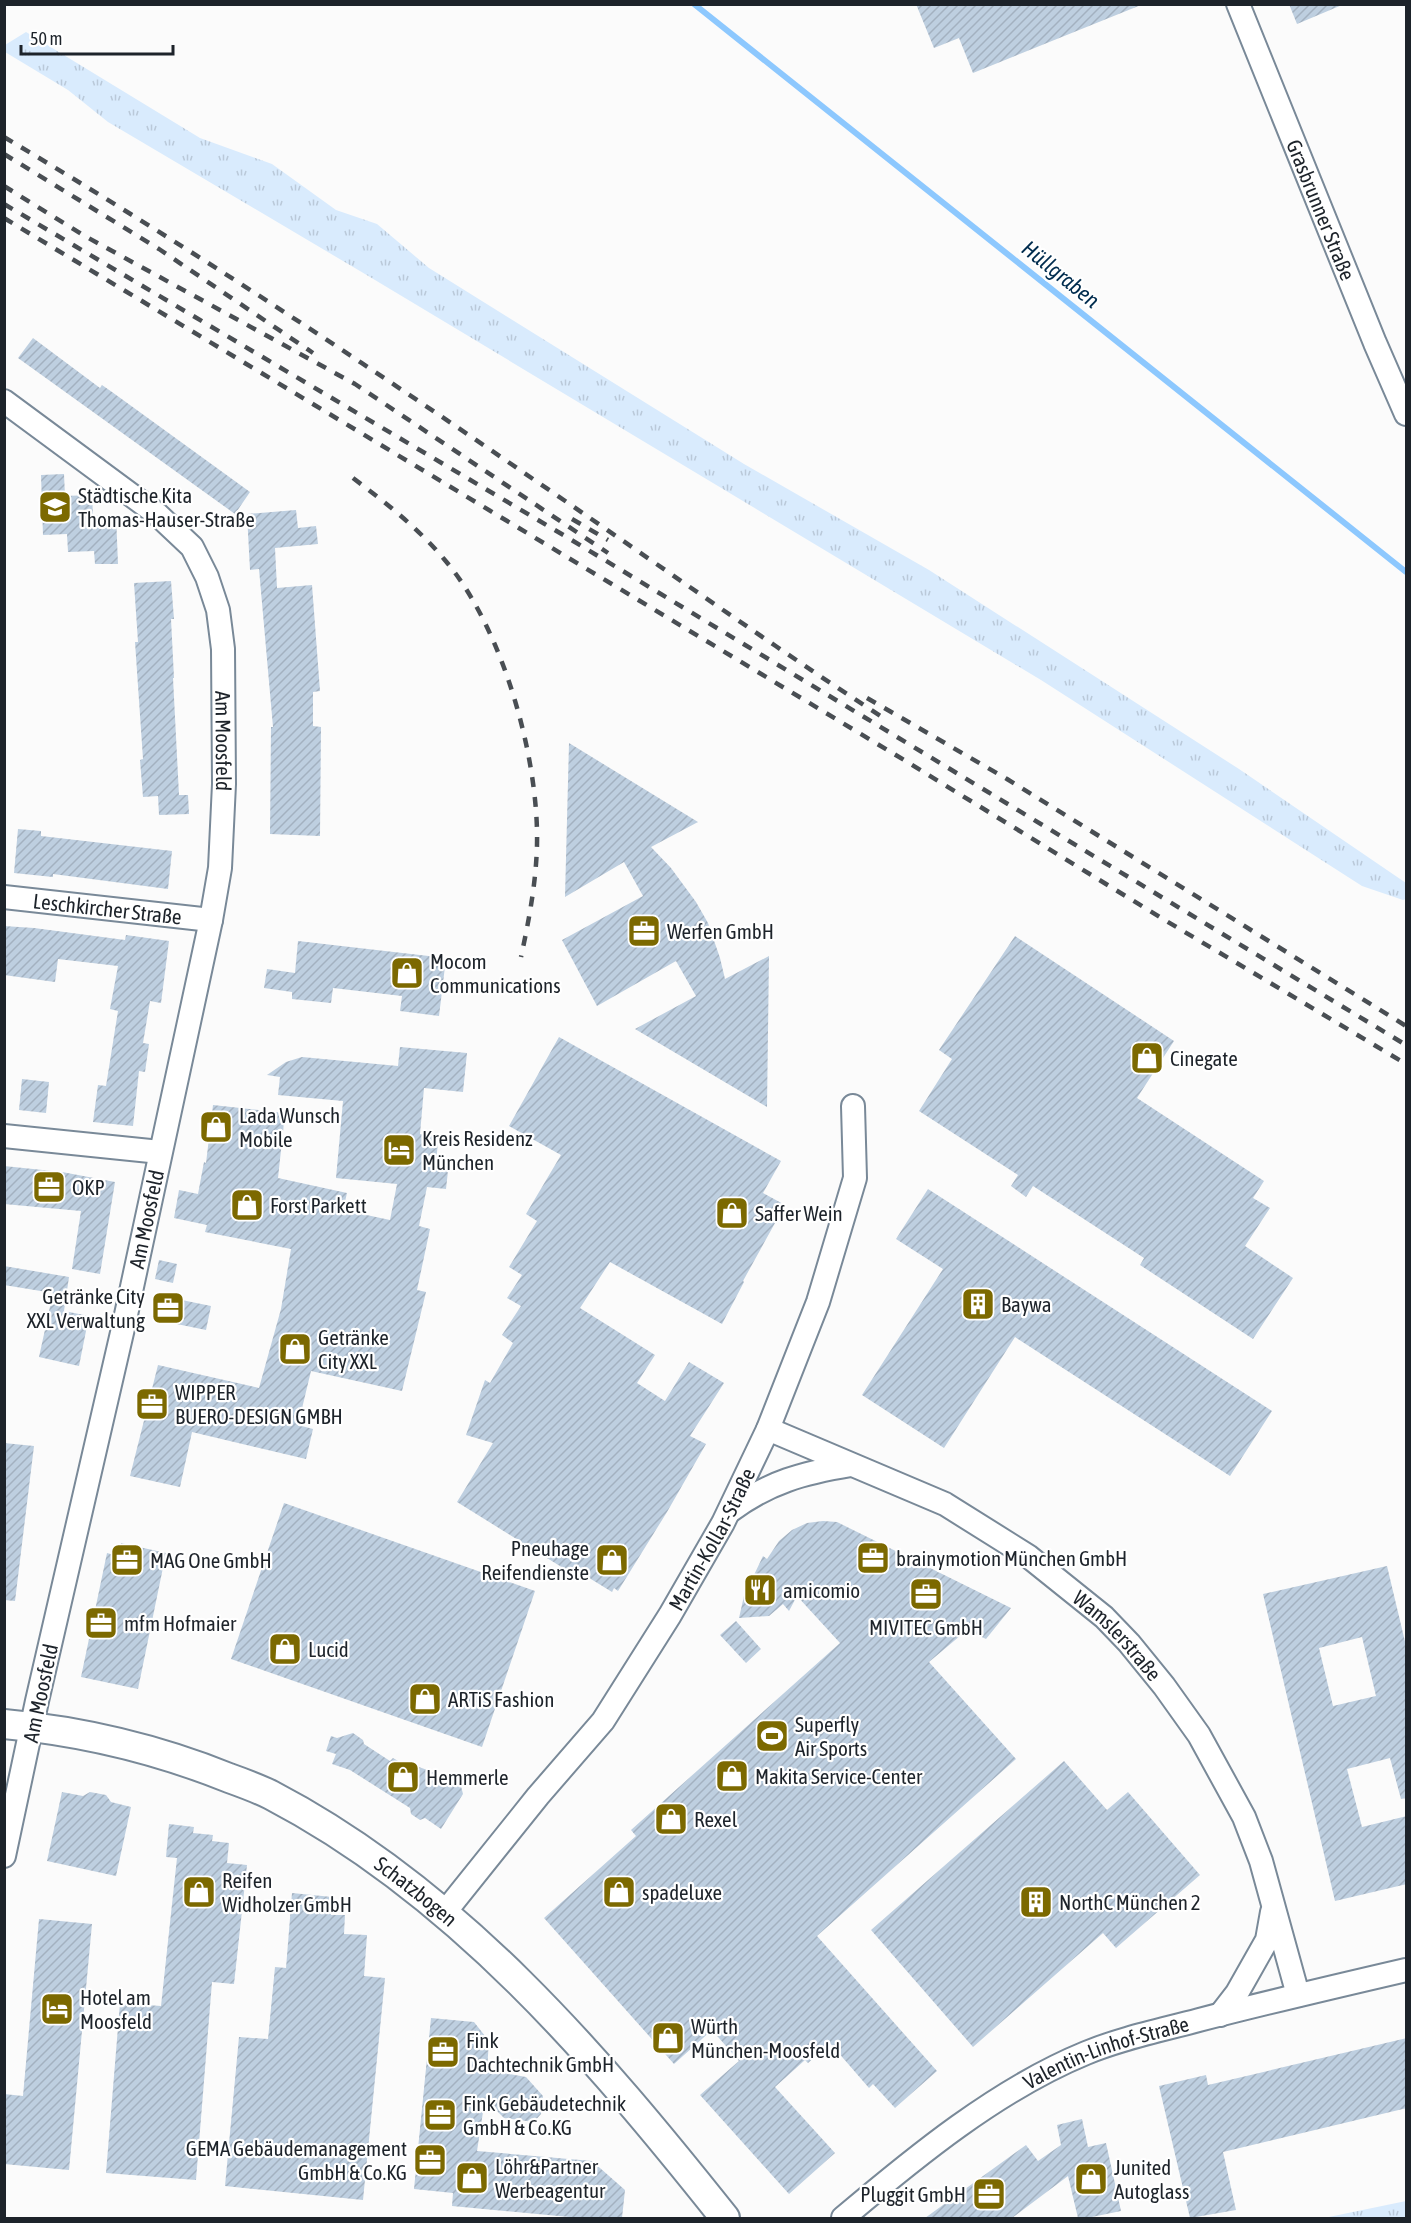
<svg xmlns="http://www.w3.org/2000/svg" width="1411" height="2223" font-family="'Asap Condensed',sans-serif">
<defs>
<pattern id="grass-tufts" width="24" height="20" patternUnits="userSpaceOnUse" patternTransform="scale(1.5)"><rect width="24" height="20" fill="#d9ebfd"/><path d="M3 7l-1-3M5 7V3M7 7l1-3M15 17l-1-3M17 17v-4M19 17l1-3" fill="none" stroke="#bac9d9"/></pattern>
<pattern id="building-hatch" width="6" height="6" patternUnits="userSpaceOnUse" patternTransform="scale(1.5)"><rect width="6" height="6" fill="#becfe0"/><path d="M-1 1l2-2M0 6l6-6M5 7l2-2" fill="none" stroke="#a3b1c0"/></pattern>
</defs>
<rect width="100%" height="100%" fill="#fbfbfb"/>
<path fill="url(#grass-tufts)" d="M26,32l174,106 72,26 64,46 41,14 52,44 315,196 185,106 310,199 167,114v16l-3,1 -41,-14 -321,-206 -676,-406 -257,-152 -40,-32 -63,-38v-7z
M1406,2201v17h-82z"/>
<g fill="none" stroke-linecap="round" stroke-linejoin="round">
<path stroke="#8dc8fe" stroke-width="6" d="M694,4l712,568"/>
</g>
<path fill="url(#building-hatch)" fill-rule="evenodd" d="M916,4h224l1,1 -168,68 -14,-35 -25,10z
M1289,4h53v1l-45,19z
M33,338l67,50 2,-3 10,7 138,100 -15,22 -217,-156z
M64,474l1,22 27,-1 1,21 23,-1 2,49h-23l-1,-13 -26,1 -1,-18 -24,1 -2,-60z
M296,510l2,18 18,-2 2,18 -43,4 2,40 35,-3 8,106 -7,1v34l8,1 -1,109 -50,-2 1,-107h2l-14,-158 -9,1 -3,-56z
M171,581l3,38h-3l3,59h-1l6,117h9l1,19 -30,1 -1,-19 -15,1 -3,-37 3,-1 -8,-117h3l-4,-59z
M569,743l129,79 -47,25 20,21 25,34 12,21 12,35 5,21 44,-23 -2,151 -132,-78 61,-33 -20,-35 -79,45 -35,-66 81,-44 -19,-34 -59,35z
M18,829l23,2v5l131,15 -4,38 -115,-15v3l-39,-4z
M4,926l30,2 91,12 1,-5 43,6 -8,62 -11,-2 -7,42 6,1 -4,28 -6,-1 -6,55 -40,-4 5,-37 8,1 12,-75 -8,-2 8,-43 -60,-7 -3,23 -51,-7z
M1015,936l159,105 -37,57 127,83 -11,17 17,10 -25,38 48,32 -40,61 -113,-74 4,-7 -111,-72 -7,11 -15,-11 7,-11 -99,-64 33,-52 -13,-9z
M298,941l148,17 -7,58 -39,-5 2,-15 -69,-8 -2,15 -39,-4v-7l-28,-4 3,-19 28,4z
M559,1037l222,124 -18,32 22,12 -42,76 1,1 -22,42 -112,-62 -30,46 75,47 -18,28 28,18 24,-39 35,21 -34,53 16,8 -39,68 -49,79 -4,-3 -2,4 -26,-16 -2,5 -127,-79 36,-59 -27,-8 19,-55 5,3 23,-40 -11,-8 19,-29 -14,-8 15,-23 -13,-8 28,-46 -11,-7 35,-59 -52,-29z
M400,1047l67,6 -4,39 -39,-4 -4,46 19,2 -3,24 13,2 -3,27 -19,-2 -8,39 11,3 -13,61 9,2 -24,99 -91,-20 -13,54 15,4 -7,30 -114,-27 -12,55 -50,-11 28,-111 101,23 22,-79 10,-60 -86,-17 2,-7 -33,-7 5,-28 19,4 6,-32 2,1 7,-58 72,8 -7,65 69,15 -4,17 47,10 7,-36 -61,-6 7,-77 -65,-6 2,-18 -13,-2 19,-13 16,-5 96,9z
M22,1079l27,3 -3,31 -27,-3z
M4,1166l58,6 53,10 -15,92 -28,-5 9,-58 -77,-7z
M928,1189l344,222 -42,65 -215,-139 -71,111 -82,-53 81,-126 -47,-30z
M159,1260l18,4 -4,19 -18,-4z
M4,1266l65,11 -5,34 25,5 -10,50 -40,-9 14,-64 -49,-8z
M167,1297l44,9 -5,24 -44,-9z
M4,1443l30,3 -19,155 -11,-1z
M284,1503l251,88 -53,156 -251,-88z
M823,1521l14,1 174,86 -25,31 -19,-9 -38,32 87,97 -199,177 120,135 -42,37 -22,-24 -4,4 -39,-45 -22,20 -3,-3 -30,27 60,66 -46,41 -89,-99 39,-34 -27,-31 -38,34 -130,-146 92,-82 -5,-6 209,-187 -43,-47 -8,15 -6,-7 -14,12 -30,2 5,-22 19,-40 4,3 12,-18 13,-11 15,-7z
M121,1543l45,10 -28,136 -57,-12 26,-124 11,3z
M1387,1566l20,84v148l-6,1 -11,-41 -43,11 15,58 45,-11v68l-72,17 -72,-307zM1362,1637l14,59 -43,10 -14,-58z
M736,1621l25,28 -15,14 -26,-28z
M353,1733l10,7 1,4 26,17 3,-3 24,14 2,-5 41,15 3,12 -22,35 -16,-11 -5,2 -9,-6 -1,-6 -60,-38 -18,-6 4,-10 -10,-3 5,-15 6,2z
M1064,1761l43,49 21,-18 72,83 -84,73 -13,-15 -130,114 -102,-117z
M62,1792l21,4 7,-4 16,3 5,7 20,5 -15,69 -69,-15z
M169,1824l25,3 -1,6 20,2 -1,6 17,2 -2,20 20,2 -13,119 -22,-2 -16,198 -90,-7 14,-170 41,3 16,-148 -11,-1z
M292,1893l40,4 -1,18h14l-1,19 23,1 -3,41 21,2 -22,222 -138,-14 14,-149 29,2 7,-72 11,1z
M39,1919l53,5 -23,246 -65,-6v-70l19,2z
M431,2018l43,4 15,19 -2,29 39,7 17,19 -2,18 -7,8 -30,-4 -19,-19 -8,52 115,10 33,29 -3,28h-42l-128,-12 1,-13 -39,-4z
M1407,2038v70l-184,44 13,58 -46,8 -31,-132 47,-11 2,10z
M1082,2119l6,28 18,-4 15,68 -34,7h-9l-10,-42 -56,42h-87l101,-73 12,16 23,-16 -4,-20z"/>
<g fill="none" stroke-linecap="round" stroke-linejoin="round">
<defs>
<g id="minor">
<path id="s1" d="M1238,4l137,339 31,71"/>
<path id="s2" d="M4,401l153,113 35,33 15,30 11,33 5,39 1,135 -4,84 -9,52 -87,404 -87,377 -33,155"/>
<path id="s3" d="M4,897l207,23"/>
<path d="M4,1136l156,16"/>
<path id="s4" d="M768,1429l177,75 83,52 76,61 25,26 35,43 35,49 45,82 17,44 37,134"/>
<path d="M730,1511c39,-29 73,-38 121,-46"/>
<path id="s5" d="M445,1912l93,-116 65,-75 67,-106 53,-92 45,-94 50,-127 37,-124 -2,-72"/>
<path d="M1220,2015l17,-22 30,-53 5,-28"/>
<path id="s6" d="M843,2218c72,-61 155,-129 243,-165 36,-15 76,-23 113,-33 69,-18 138,-34 207,-50"/>
</g>
<g id="major">
<path id="s7" d="M4,1724c77,7 153,25 225,54 14,5 28,10 42,17 186,97 326,262 454,423"/>
</g>
</defs>
<use href="#minor" stroke="#798998" stroke-width="26"/>
<use href="#major" stroke="#798998" stroke-width="32"/>
<use href="#minor" stroke="#fff" stroke-width="22"/>
<use href="#major" stroke="#fff" stroke-width="28"/>
<path stroke="#494e53" stroke-width="4.5" stroke-dasharray="10 10" stroke-linecap="butt" d="M4,137c180,107 356,223 529,342 116,79 231,161 349,238
M4,154l155,95 154,104
M4,186l79,49 272,149 253,169
M4,204l561,332 841,509
M4,218l900,542 259,159 243,145
M353,478c33,25 64,49 91,81 58,67 95,198 93,286 -1,38 -8,75 -16,112
M572,519l36,21
M867,698l140,81 399,247"/>
</g>
<defs>
<symbol id="school-square" viewBox="-11 -11 22 22"><rect x="-9" y="-9" width="18" height="18" rx="4" fill="#7c6900" stroke="#fff"/><path d="M0-5L7-2L0 1L-7-2ZM-4 1L0 2.5L4 1V4Q0 6-4 4Z" fill="#fff"/></symbol>
<symbol id="office-square" viewBox="-11 -11 22 22"><rect x="-9" y="-9" width="18" height="18" rx="4" fill="#7c6900" stroke="#fff"/><path d="M-6-3h4V-5.5h4V-3h4V5H-6ZM-1-4.5V-3h2v-1.5ZM-6 0V1H6V0Z" fill="#fff"/></symbol>
<symbol id="shop-square" viewBox="-11 -11 22 22"><rect x="-9" y="-9" width="18" height="18" rx="4" fill="#7c6900" stroke="#fff"/><path d="M-5-2.5h2.3a2.7 3.5 0 0 1 5.4 0H5L5.5 6h-11ZM-1.5-2.5h3a1.5 2.3 0 0 0-3 0Z" fill="#fff"/></symbol>
<symbol id="hotel-square" viewBox="-11 -11 22 22"><rect x="-9" y="-9" width="18" height="18" rx="4" fill="#7c6900" stroke="#fff"/><path d="M-6-4.5h1.5V1H6V5H4.5V3h-9V5H-6ZM-4 0a1.8 1.8 0 1 1 3.6 0ZM.5 0V-2.5h3Q6-2.5 6 0Z" fill="#fff"/></symbol>
<symbol id="building-square" viewBox="-11 -11 22 22"><rect x="-9" y="-9" width="18" height="18" rx="4" fill="#7c6900" stroke="#fff"/><path d="M-4-6H4V6H1V3H-1V6H-4ZM-2.5-4.3h1.7v1.8h-1.7ZM.8-4.3h1.7v1.8H.8ZM-2.5-1h1.7V.8h-1.7ZM.8-1h1.7V.8H.8Z" fill="#fff"/></symbol>
<symbol id="restaurant-square" viewBox="-11 -11 22 22"><rect x="-9" y="-9" width="18" height="18" rx="4" fill="#7c6900" stroke="#fff"/><path d="M-5-6h1v4h1v-4h1v4h1v-4h1v5L-1.5 .5V6h-2V.5L-5-1ZM5-6V6H3V1.5H1.5Q1.5-4 5-6Z" fill="#fff"/></symbol>
<symbol id="stadium-square" viewBox="-11 -11 22 22"><rect x="-9" y="-9" width="18" height="18" rx="4" fill="#7c6900" stroke="#fff"/><path d="M0-5a6.5 5 0 1 0 0 10a6.5 5 0 1 0 0-10ZM-3.5-1.8h7v3.6h-7Z" fill="#fff"/></symbol>
</defs>
<g fill-rule="evenodd">
<use href="#school-square" x="36" y="488" width="38" height="38"/>
<use href="#office-square" x="625" y="912" width="38" height="38"/>
<use href="#shop-square" x="388" y="954" width="38" height="38"/>
<use href="#shop-square" x="1128" y="1039" width="38" height="38"/>
<use href="#shop-square" x="197" y="1108" width="38" height="38"/>
<use href="#hotel-square" x="380" y="1131" width="38" height="38"/>
<use href="#office-square" x="30" y="1168" width="38" height="38"/>
<use href="#shop-square" x="228" y="1186" width="38" height="38"/>
<use href="#shop-square" x="713" y="1194" width="38" height="38"/>
<use href="#building-square" x="959" y="1285" width="38" height="38"/>
<use href="#office-square" x="149" y="1289" width="38" height="38"/>
<use href="#shop-square" x="276" y="1330" width="38" height="38"/>
<use href="#office-square" x="133" y="1385" width="38" height="38"/>
<use href="#office-square" x="854" y="1539" width="38" height="38"/>
<use href="#office-square" x="108" y="1541" width="38" height="38"/>
<use href="#shop-square" x="593" y="1541" width="38" height="38"/>
<use href="#restaurant-square" x="741" y="1571" width="38" height="38"/>
<use href="#office-square" x="907" y="1575" width="38" height="38"/>
<use href="#office-square" x="82" y="1604" width="38" height="38"/>
<use href="#shop-square" x="266" y="1630" width="38" height="38"/>
<use href="#shop-square" x="406" y="1680" width="38" height="38"/>
<use href="#stadium-square" x="753" y="1717" width="38" height="38"/>
<use href="#shop-square" x="713" y="1757" width="38" height="38"/>
<use href="#shop-square" x="384" y="1758" width="38" height="38"/>
<use href="#shop-square" x="652" y="1800" width="38" height="38"/>
<use href="#shop-square" x="180" y="1873" width="38" height="38"/>
<use href="#shop-square" x="600" y="1873" width="38" height="38"/>
<use href="#building-square" x="1017" y="1883" width="38" height="38"/>
<use href="#hotel-square" x="38" y="1990" width="38" height="38"/>
<use href="#shop-square" x="649" y="2019" width="38" height="38"/>
<use href="#office-square" x="424" y="2033" width="38" height="38"/>
<use href="#office-square" x="421" y="2096" width="38" height="38"/>
<use href="#office-square" x="411" y="2141" width="38" height="38"/>
<use href="#shop-square" x="453" y="2159" width="38" height="38"/>
<use href="#shop-square" x="1072" y="2160" width="38" height="38"/>
<use href="#office-square" x="970" y="2175" width="38" height="38"/>
</g>
<g text-anchor="middle" dominant-baseline="central" stroke-width="4.5" stroke-linejoin="round" paint-order="stroke">
<g font-size="21" fill="#1d232a" stroke="#fff">
<text stroke="none"><textPath href="#s1" startOffset="222">Grasbrunner Straße</textPath></text>
<text stroke="none"><textPath href="#s2" startOffset="438">Am Moosfeld</textPath></text>
<text stroke="none"><textPath href="#s3" startOffset="104">Leschkircher Straße</textPath></text>
<text transform="translate(146 1219) rotate(-78)">Am Moosfeld</text>
<text stroke="none"><textPath href="#s5" startOffset="460">Martin-Kollar-Straße</textPath></text>
<text stroke="none"><textPath href="#s4" startOffset="410">Wamslerstraße</textPath></text>
<text transform="translate(40 1693) rotate(-78)">Am Moosfeld</text>
<text stroke="none"><textPath href="#s7" startOffset="452">Schatzbogen</textPath></text>
<text stroke="none"><textPath href="#s6" startOffset="314">Valentin-Linhof-Straße</textPath></text>
</g>
<g font-size="21" fill="#1d232a" stroke="#fff" text-anchor="start">
<text x="78" y="495">Städtische Kita<tspan x="78" dy="24">Thomas-Hauser-Straße</tspan></text>
<text x="667" y="931">Werfen GmbH</text>
<text x="430" y="961">Mocom<tspan x="430" dy="24">Communications</tspan></text>
<text x="1170" y="1058">Cinegate</text>
<text x="239" y="1115">Lada Wunsch<tspan x="239" dy="24">Mobile</tspan></text>
<text x="422" y="1138">Kreis Residenz<tspan x="422" dy="24">München</tspan></text>
<text x="72" y="1187">OKP</text>
<text x="270" y="1205">Forst Parkett</text>
<text x="755" y="1213">Saffer Wein</text>
<text x="145" y="1296" text-anchor="end">Getränke City<tspan x="145" dy="24">XXL Verwaltung</tspan></text>
<text x="1001" y="1304">Baywa</text>
<text x="318" y="1337">Getränke<tspan x="318" dy="24">City XXL</tspan></text>
<text x="175" y="1392">WIPPER<tspan x="175" dy="24">BUERO-DESIGN GMBH</tspan></text>
<text x="589" y="1548" text-anchor="end">Pneuhage<tspan x="589" dy="24">Reifendienste</tspan></text>
<text x="896" y="1558">brainymotion München GmbH</text>
<text x="150" y="1560">MAG One GmbH</text>
<text x="783" y="1590">amicomio</text>
<text x="124" y="1623">mfm Hofmaier</text>
<text x="926" y="1627" text-anchor="middle">MIVITEC GmbH</text>
<text x="308" y="1649">Lucid</text>
<text x="448" y="1699">ARTiS Fashion</text>
<text x="795" y="1724">Superfly<tspan x="795" dy="24">Air Sports</tspan></text>
<text x="755" y="1776">Makita Service-Center</text>
<text x="426" y="1777">Hemmerle</text>
<text x="694" y="1819">Rexel</text>
<text x="222" y="1880">Reifen<tspan x="222" dy="24">Widholzer GmbH</tspan></text>
<text x="642" y="1892">spadeluxe</text>
<text x="1059" y="1902">NorthC München 2</text>
<text x="80" y="1997">Hotel am<tspan x="80" dy="24">Moosfeld</tspan></text>
<text x="691" y="2026">Würth<tspan x="691" dy="24">München-Moosfeld</tspan></text>
<text x="466" y="2040">Fink<tspan x="466" dy="24">Dachtechnik GmbH</tspan></text>
<text x="463" y="2103">Fink Gebäudetechnik<tspan x="463" dy="24">GmbH &amp; Co.KG</tspan></text>
<text x="407" y="2148" text-anchor="end">GEMA Gebäudemanagement<tspan x="407" dy="24">GmbH &amp; Co.KG</tspan></text>
<text x="495" y="2166">Löhr&amp;Partner<tspan x="495" dy="24">Werbeagentur</tspan></text>
<text x="1114" y="2167">Junited<tspan x="1114" dy="24">Autoglass</tspan></text>
<text x="966" y="2194" text-anchor="end">Pluggit GmbH</text>
</g>
<g font-size="22" font-style="italic" fill="#002c4e" stroke="#fff">
<text transform="translate(1061 274) rotate(39)">Hüllgraben</text>
</g>
</g>
<rect width="1411" height="2223" fill="none" stroke="#1d232a" stroke-width="12"/>
<path d="M21 45v9h152v-9" fill="none" stroke="#1d232a" stroke-width="3"/>
<text x="30" y="45" font-size="18" fill="#1d232a" stroke="#ffffff" stroke-width="4.5" paint-order="stroke">50 m</text>
</svg>
